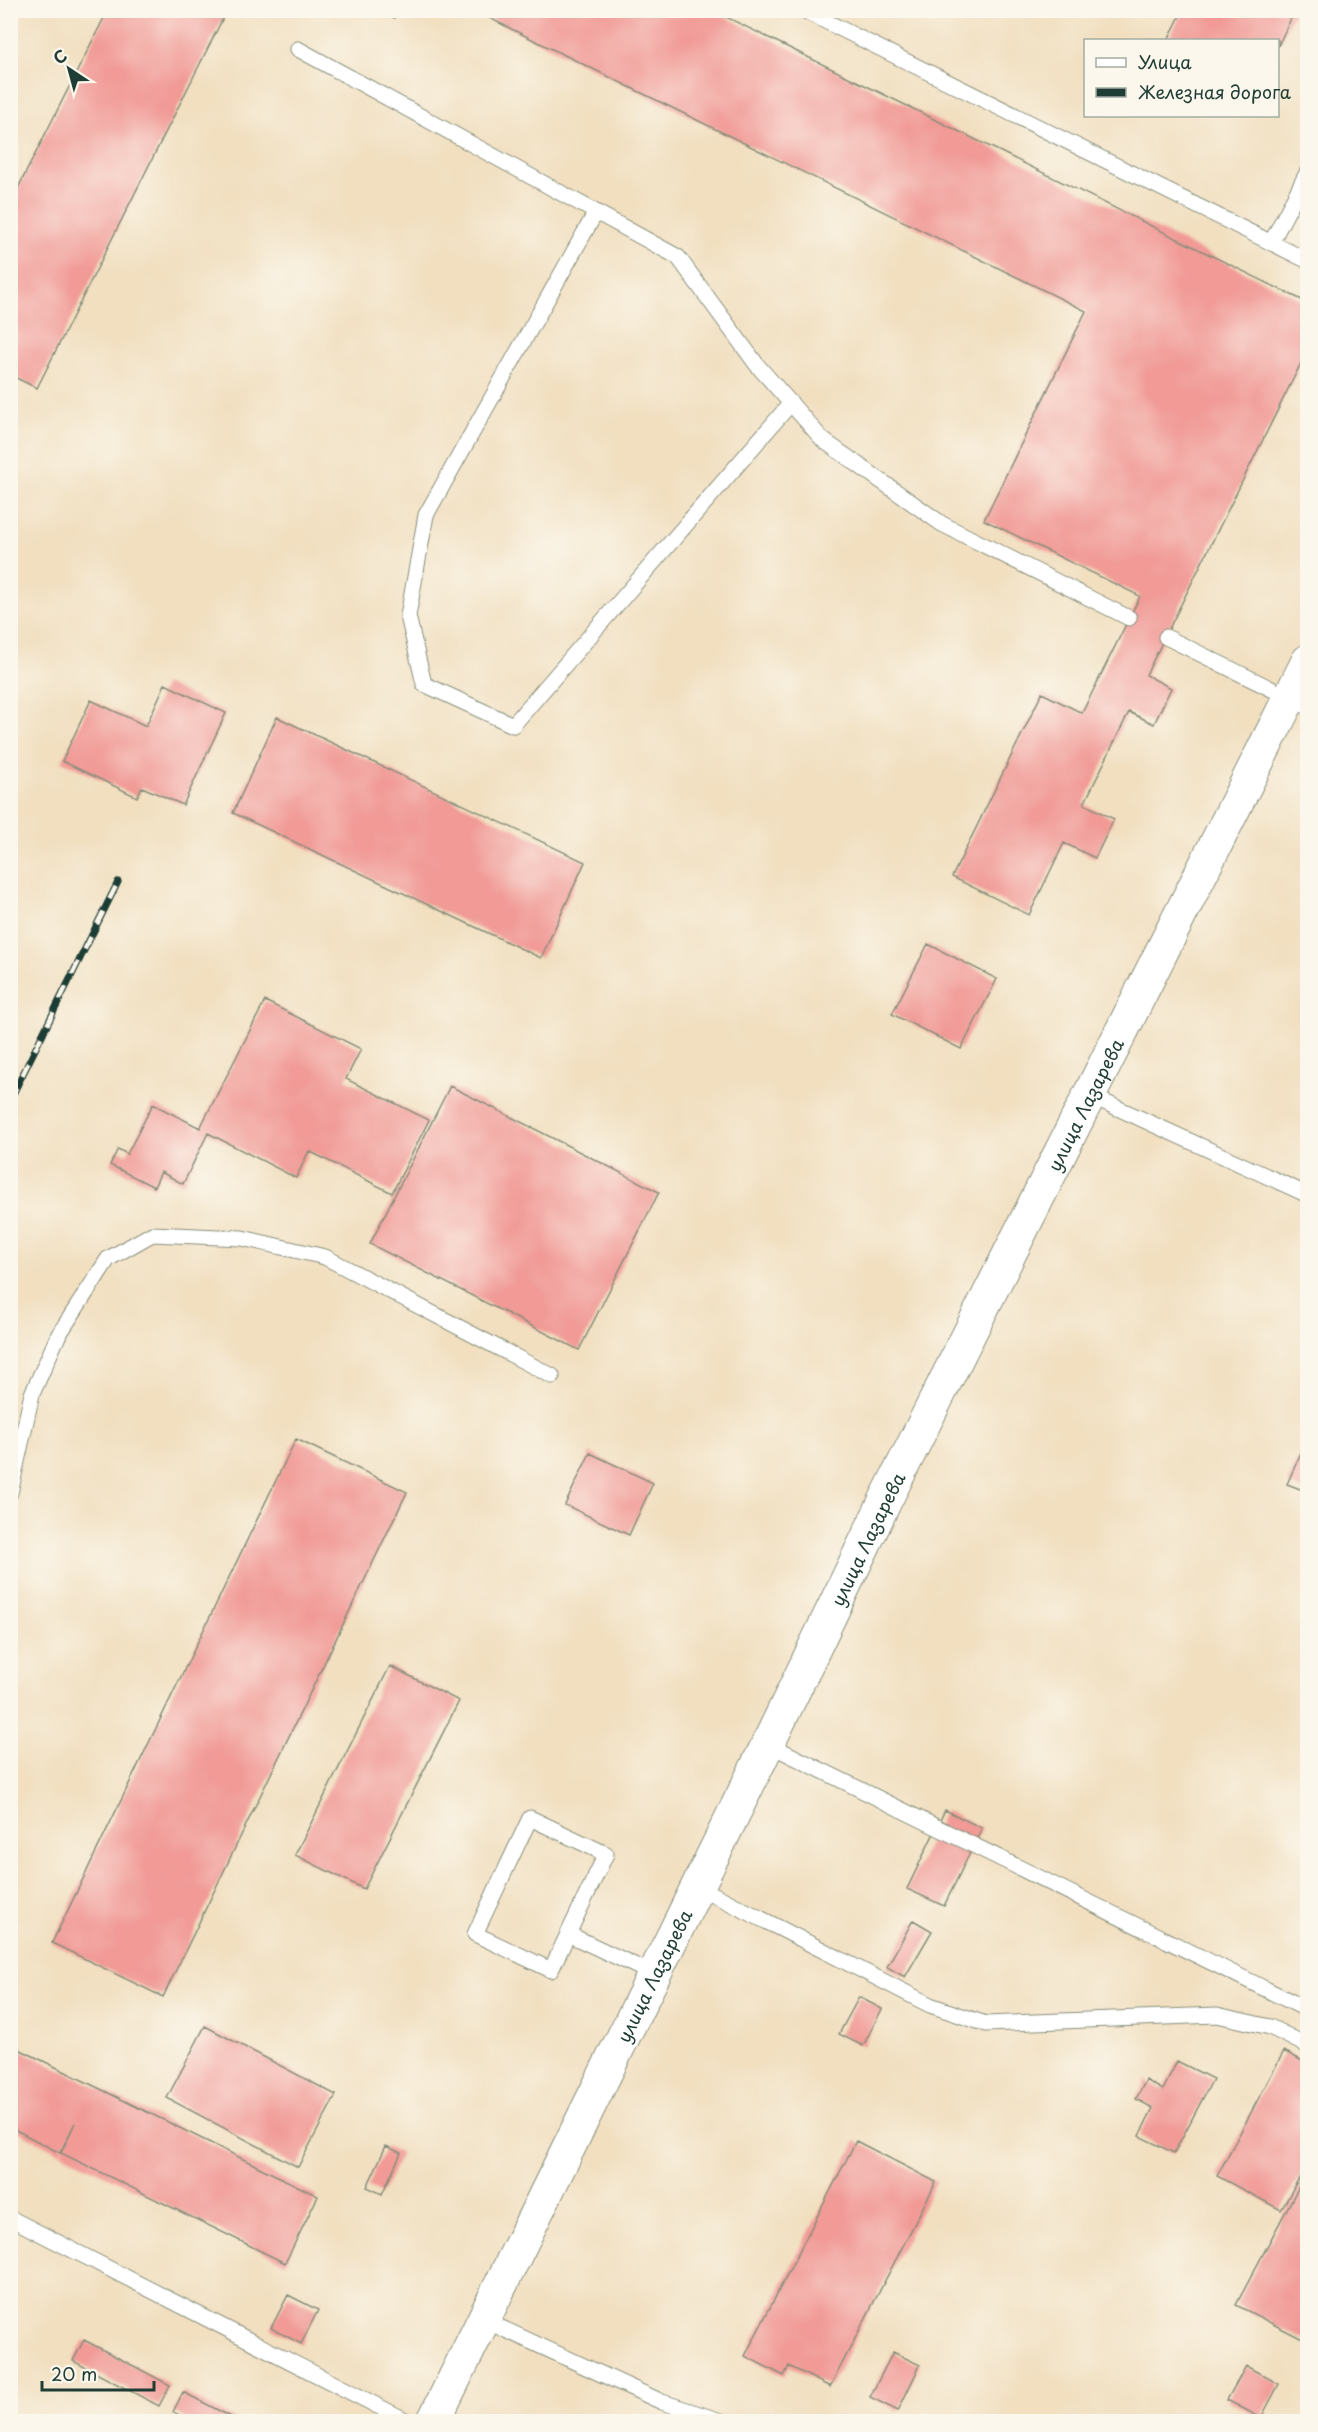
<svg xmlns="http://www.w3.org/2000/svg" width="1318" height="2432" font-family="'Playpen Sans',sans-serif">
<rect width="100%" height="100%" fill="#fbf7ec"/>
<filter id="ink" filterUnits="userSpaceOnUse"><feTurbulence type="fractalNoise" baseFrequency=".0167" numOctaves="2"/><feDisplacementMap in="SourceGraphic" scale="12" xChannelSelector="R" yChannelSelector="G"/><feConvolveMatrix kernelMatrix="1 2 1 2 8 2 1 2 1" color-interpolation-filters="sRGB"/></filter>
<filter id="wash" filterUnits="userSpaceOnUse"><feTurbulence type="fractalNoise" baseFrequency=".008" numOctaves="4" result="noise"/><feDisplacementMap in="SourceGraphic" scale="24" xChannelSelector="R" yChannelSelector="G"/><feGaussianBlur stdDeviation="1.35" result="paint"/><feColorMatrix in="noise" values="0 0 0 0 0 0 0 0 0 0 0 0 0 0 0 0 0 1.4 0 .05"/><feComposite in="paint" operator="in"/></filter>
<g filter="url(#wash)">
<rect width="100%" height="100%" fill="#f1dfc0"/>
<g id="blocks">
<path fill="#f19a96" d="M108,10h119l-190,378 -27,-13v-171z
M380,10h17l-3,8z
M483,10h229l596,293v46l-162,326 25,13 -17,36 -25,-12 -45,92 30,15 -19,39 -31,-15 -35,72 -77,-38 90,-184 40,20 58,-117 -156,-76 102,-209 -605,-297z
M1183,10h112l-17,36v-6h-110z
M165,684l61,29 -43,92 -41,-18 -5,10 -75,-36 29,-61 55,26z
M277,717l308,145 -44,96 -308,-145z
M928,944l69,35 -36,70 -69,-35z
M265,1001l96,48 -15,30 83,41 -37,73 -83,-42 -13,27 -88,-45 -25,51 -22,-12 -7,15 -44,-22 8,-16 9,5 26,-50 47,24z
M450,1086l209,106 -80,158 -209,-106z
M1308,1437v55l-21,-8z
M296,1439l111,53 -244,505 -111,-54z
M590,1453l63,30 -24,52 -64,-30z
M390,1666l69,35 -95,188 -69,-34z
M945,1810l37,18 -38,78 -37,-17z
M913,1920l19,11 -27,46 -18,-10z
M859,1997l23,12 -19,37 -24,-12z
M205,2026l131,69 -38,72 -131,-69z
M19,2049l299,147 -33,67 -224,-110 14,-30 -15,30 -50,-26v-61z
M1284,2051l24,13v98l-27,48 -64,-34z
M1177,2061l36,18 -39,74 -35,-17 14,-28 -17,-9 10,-19 17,10z
M856,2141l80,41 -106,205 -41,-21 -5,10 -39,-20z
M386,2146l15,7 -19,41 -15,-7z
M1305,2175l3,1v166l-72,-37z
M288,2295l30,15 -17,34 -30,-16z
M84,2340l86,45 -11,21 -86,-45z
M893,2352l27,13 -22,46 -28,-14z
M1246,2366l33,18 -18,34 -34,-18z
M183,2392l58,30h-49l-19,-10z"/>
</g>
</g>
<g filter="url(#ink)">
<use href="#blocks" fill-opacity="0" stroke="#888e7a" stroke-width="1.5"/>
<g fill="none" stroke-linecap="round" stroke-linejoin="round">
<defs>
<path id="service" d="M803,10l505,251
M298,49l380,208 79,108 66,75 119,84 187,94
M596,212l-170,303 -18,101 16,68 89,41 278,-322
M1271,243l37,-72
M1166,637l142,70
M1089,1095l219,100
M10,1493l22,-99 26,-58 50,-77 44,-25 90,4 83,19 227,119
M768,1744l540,266
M697,1886l233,119 56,19 231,-9 53,12 38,19
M568,1934l38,-80 -76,-36 -55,116 76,36 17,-36 85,40
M10,2218l399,204
M484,2320l178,82 62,20"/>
<g id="secondary">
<path id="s1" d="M433,2422l335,-678 118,-245 422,-838"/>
</g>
</defs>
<use href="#service" stroke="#888e7a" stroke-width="17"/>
<use href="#secondary" stroke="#888e7a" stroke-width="35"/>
<use href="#service" stroke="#fff" stroke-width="15"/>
<use href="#secondary" stroke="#fff" stroke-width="33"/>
<defs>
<path id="rail" d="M10,1100l108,-218"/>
</defs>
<use href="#rail" stroke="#1f3d34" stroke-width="7"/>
<use href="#rail" stroke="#fbf7ec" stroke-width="4.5" stroke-dasharray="14" stroke-linecap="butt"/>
</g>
</g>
<g text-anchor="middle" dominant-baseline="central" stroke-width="4.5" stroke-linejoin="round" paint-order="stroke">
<g font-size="18" fill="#1f3d34" stroke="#fbf7ec">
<text stroke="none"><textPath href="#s1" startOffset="1470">улица Лазарева</textPath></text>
<text stroke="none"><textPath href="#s1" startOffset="984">улица Лазарева</textPath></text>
<text stroke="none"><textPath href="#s1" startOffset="498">улица Лазарева</textPath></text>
</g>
</g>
<rect width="1318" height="2432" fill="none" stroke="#fbf7ec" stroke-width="36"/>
<rect x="1084" y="39" width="195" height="78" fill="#fbf7ec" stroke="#a3ada2" stroke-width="1.5"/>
<rect x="1096" y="58" width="30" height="9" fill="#ffffff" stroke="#a3ada2" stroke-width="1.5"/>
<text x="1138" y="69" font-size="18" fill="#1f3d34">Улица</text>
<rect x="1096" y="88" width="30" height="9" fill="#1f3d34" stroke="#a3ada2" stroke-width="1.5"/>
<text x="1138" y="99" font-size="18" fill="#1f3d34">Железная дорога</text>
<g transform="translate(69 69) rotate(324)" stroke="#fbf7ec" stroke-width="4.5" paint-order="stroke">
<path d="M0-4.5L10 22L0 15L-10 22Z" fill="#1f3d34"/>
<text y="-9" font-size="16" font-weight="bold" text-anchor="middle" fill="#1f3d34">С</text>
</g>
<path d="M42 2381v9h112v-9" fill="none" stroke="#1f3d34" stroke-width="3"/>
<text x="51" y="2381" font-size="18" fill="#1f3d34" stroke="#fbf7ec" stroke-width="4.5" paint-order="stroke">20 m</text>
</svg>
